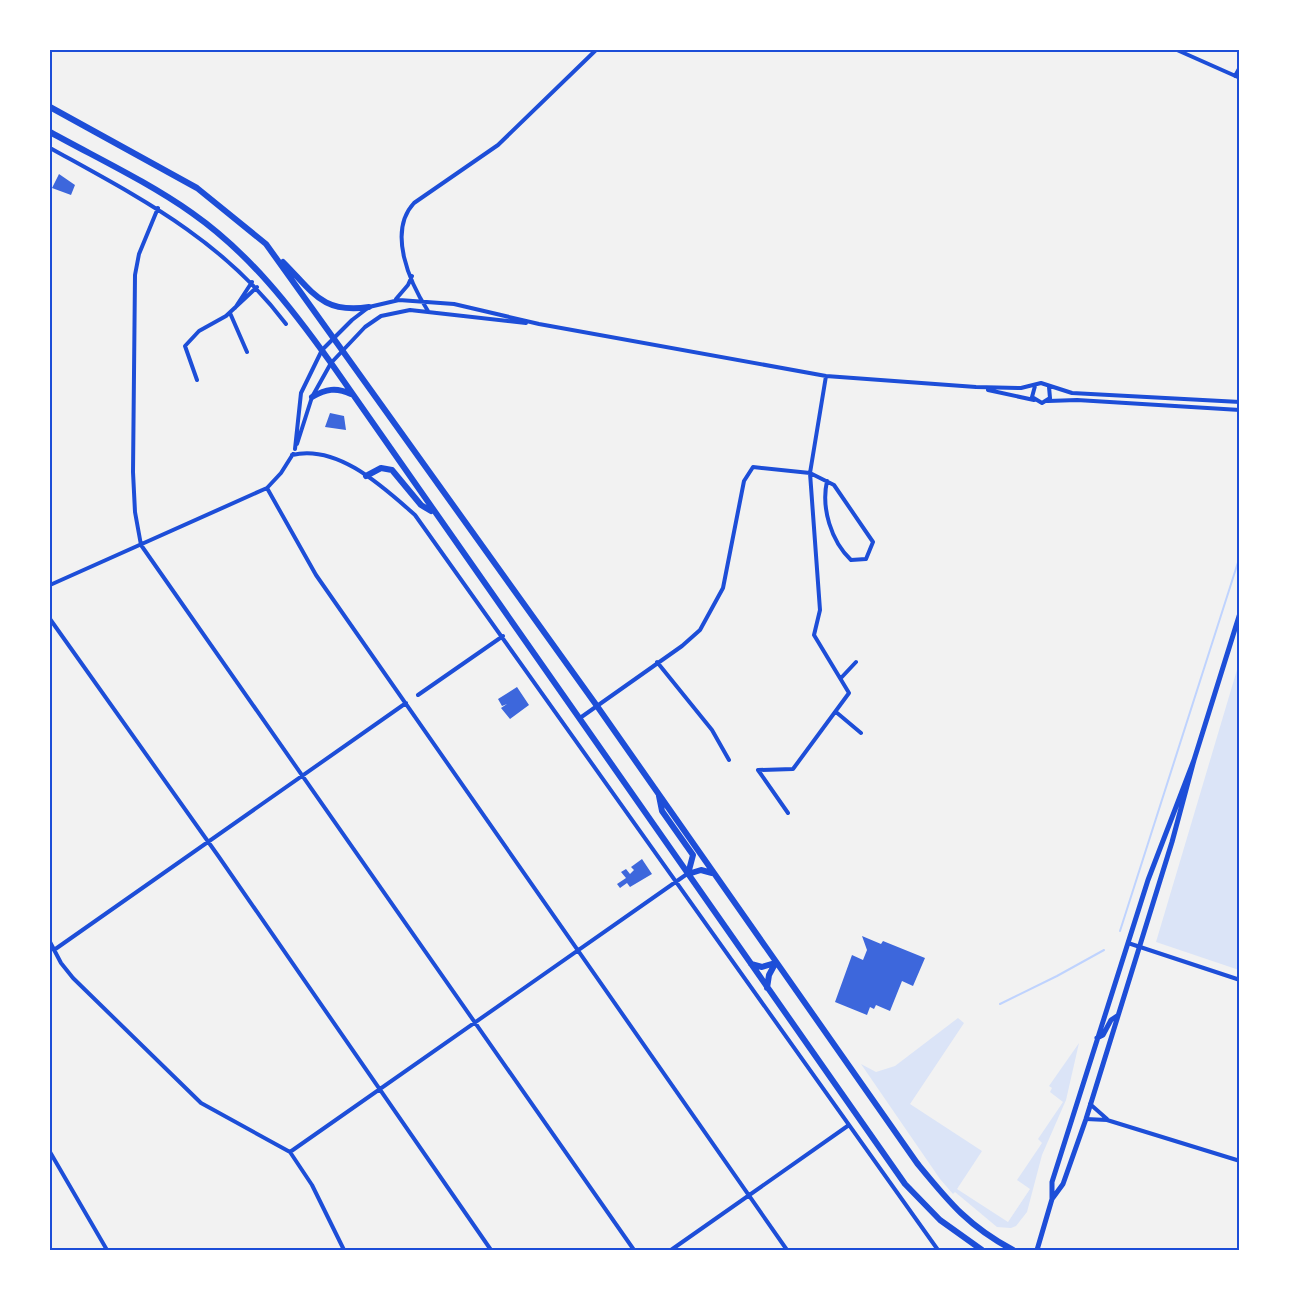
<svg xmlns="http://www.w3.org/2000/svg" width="1289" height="1300" font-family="Literata,serif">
<rect width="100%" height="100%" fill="#f2f2f2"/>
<path fill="#dbe4f7" d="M1239,663v307l-83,-28z
M958,1018l6,5 -54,81 72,47 -25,38 51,33 22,-33 -13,-9 25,-37 -4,-4 25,-37 -13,-10 2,-4 -3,-2 30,-43 -13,57 -24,55 -15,57 -11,14 -5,2 -14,-1 -42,-35 -2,2 -13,-15 -79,-115 15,8 19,-6z"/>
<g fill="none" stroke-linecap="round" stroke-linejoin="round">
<path stroke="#bfd3fe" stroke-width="2" d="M1120,931l120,-375
M1000,1004l57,-28 47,-26"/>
</g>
<path fill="#3d67dc" d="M59,174l16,11 -4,10 -19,-7z
M330,413l14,3 2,14 -21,-3z
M517,687l12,18 -19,14 -9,-11 6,-4 -5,2 -4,-7z
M642,859l10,15 -22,13 -3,-4 -7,5 -3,-4 9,-6 -5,-6 5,-3 4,5 4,-4 -3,-3z
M862,936l19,8 2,-3 42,17 -12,28 -11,-5 -12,30 -14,-6 -2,4 -4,-2 -3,8 -32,-13 17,-47 11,5 4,-10z"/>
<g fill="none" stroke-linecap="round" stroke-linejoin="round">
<path stroke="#1d4ed8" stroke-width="4" d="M1177,50l63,28
M1235,76l5,-9
M50,148c90,50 172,91 236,176
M158,208l-19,46 -4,21 -2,197 2,40 6,33 493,705
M396,299l12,-14 4,-9
M235,308l17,-26
M428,311c-18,-28 -41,-79 -14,-108l84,-58 98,-95
M230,313l17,39
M197,380l-12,-34 14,-15 27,-15 31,-29
M1035,386l-3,11 10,6 8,-5 -1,-11
M988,390l46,10
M1048,401l29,-1 163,10
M297,444l15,-47 19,-34 34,-36 16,-11 29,-6 116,13
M295,449l6,-56 21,-43 30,-30 17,-13 30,-7 55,4 85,20 287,52 150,11 45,1 20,-5 31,10 168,9
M292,455c46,-11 91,32 123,60l523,735
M267,488l49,87 471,675
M50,585l217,-97 14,-15 12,-19
M50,619l169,238 272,393
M657,662l55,68 17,30
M841,678l15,-16
M418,695l85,-59
M836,712l25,21
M580,718l102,-72 18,-16 23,-42 21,-107 9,-14 57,6 24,12 39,57 -7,17 -15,1c-20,-19 -30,-52 -24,-79
M788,813l-30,-43 35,-1 56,-76 -35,-58 6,-25 -10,-137 16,-97
M50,942l11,21 12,15 128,125 89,49 22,33 32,65
M1128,943l112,37
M54,950l352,-247
M1090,1104l17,15
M1086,1119l21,1 133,41
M50,1152l57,98
M290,1152l397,-278
M671,1250l178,-125"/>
<path stroke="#1d4ed8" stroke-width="5" d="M1097,1038l6,-3 8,-15 6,-4
M1052,1198v-16l96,-302 46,-120
M1037,1250l15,-51 11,-15 23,-65 86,-277 22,-82 46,-147"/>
<path stroke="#1d4ed8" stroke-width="6" d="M50,107l147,81 69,56 331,462 320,457c32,39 51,63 96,87
M50,132c47,26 98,50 142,81 57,40 99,94 139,150l574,821 35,36 42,30
M283,262c30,30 39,52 86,45
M312,397c14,-8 24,-10 39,-3
M366,476l15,-8 11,2 29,35 10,6
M659,796l3,15 31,44 -5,19
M688,874l13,-4 11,3
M751,964l11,3 13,-4
M767,988l2,-13 7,-13"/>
</g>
<rect width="1289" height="1300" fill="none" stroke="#ffffff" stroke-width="102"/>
<rect x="51" y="51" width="1187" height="1198" fill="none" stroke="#1d4ed8" stroke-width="2"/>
</svg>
